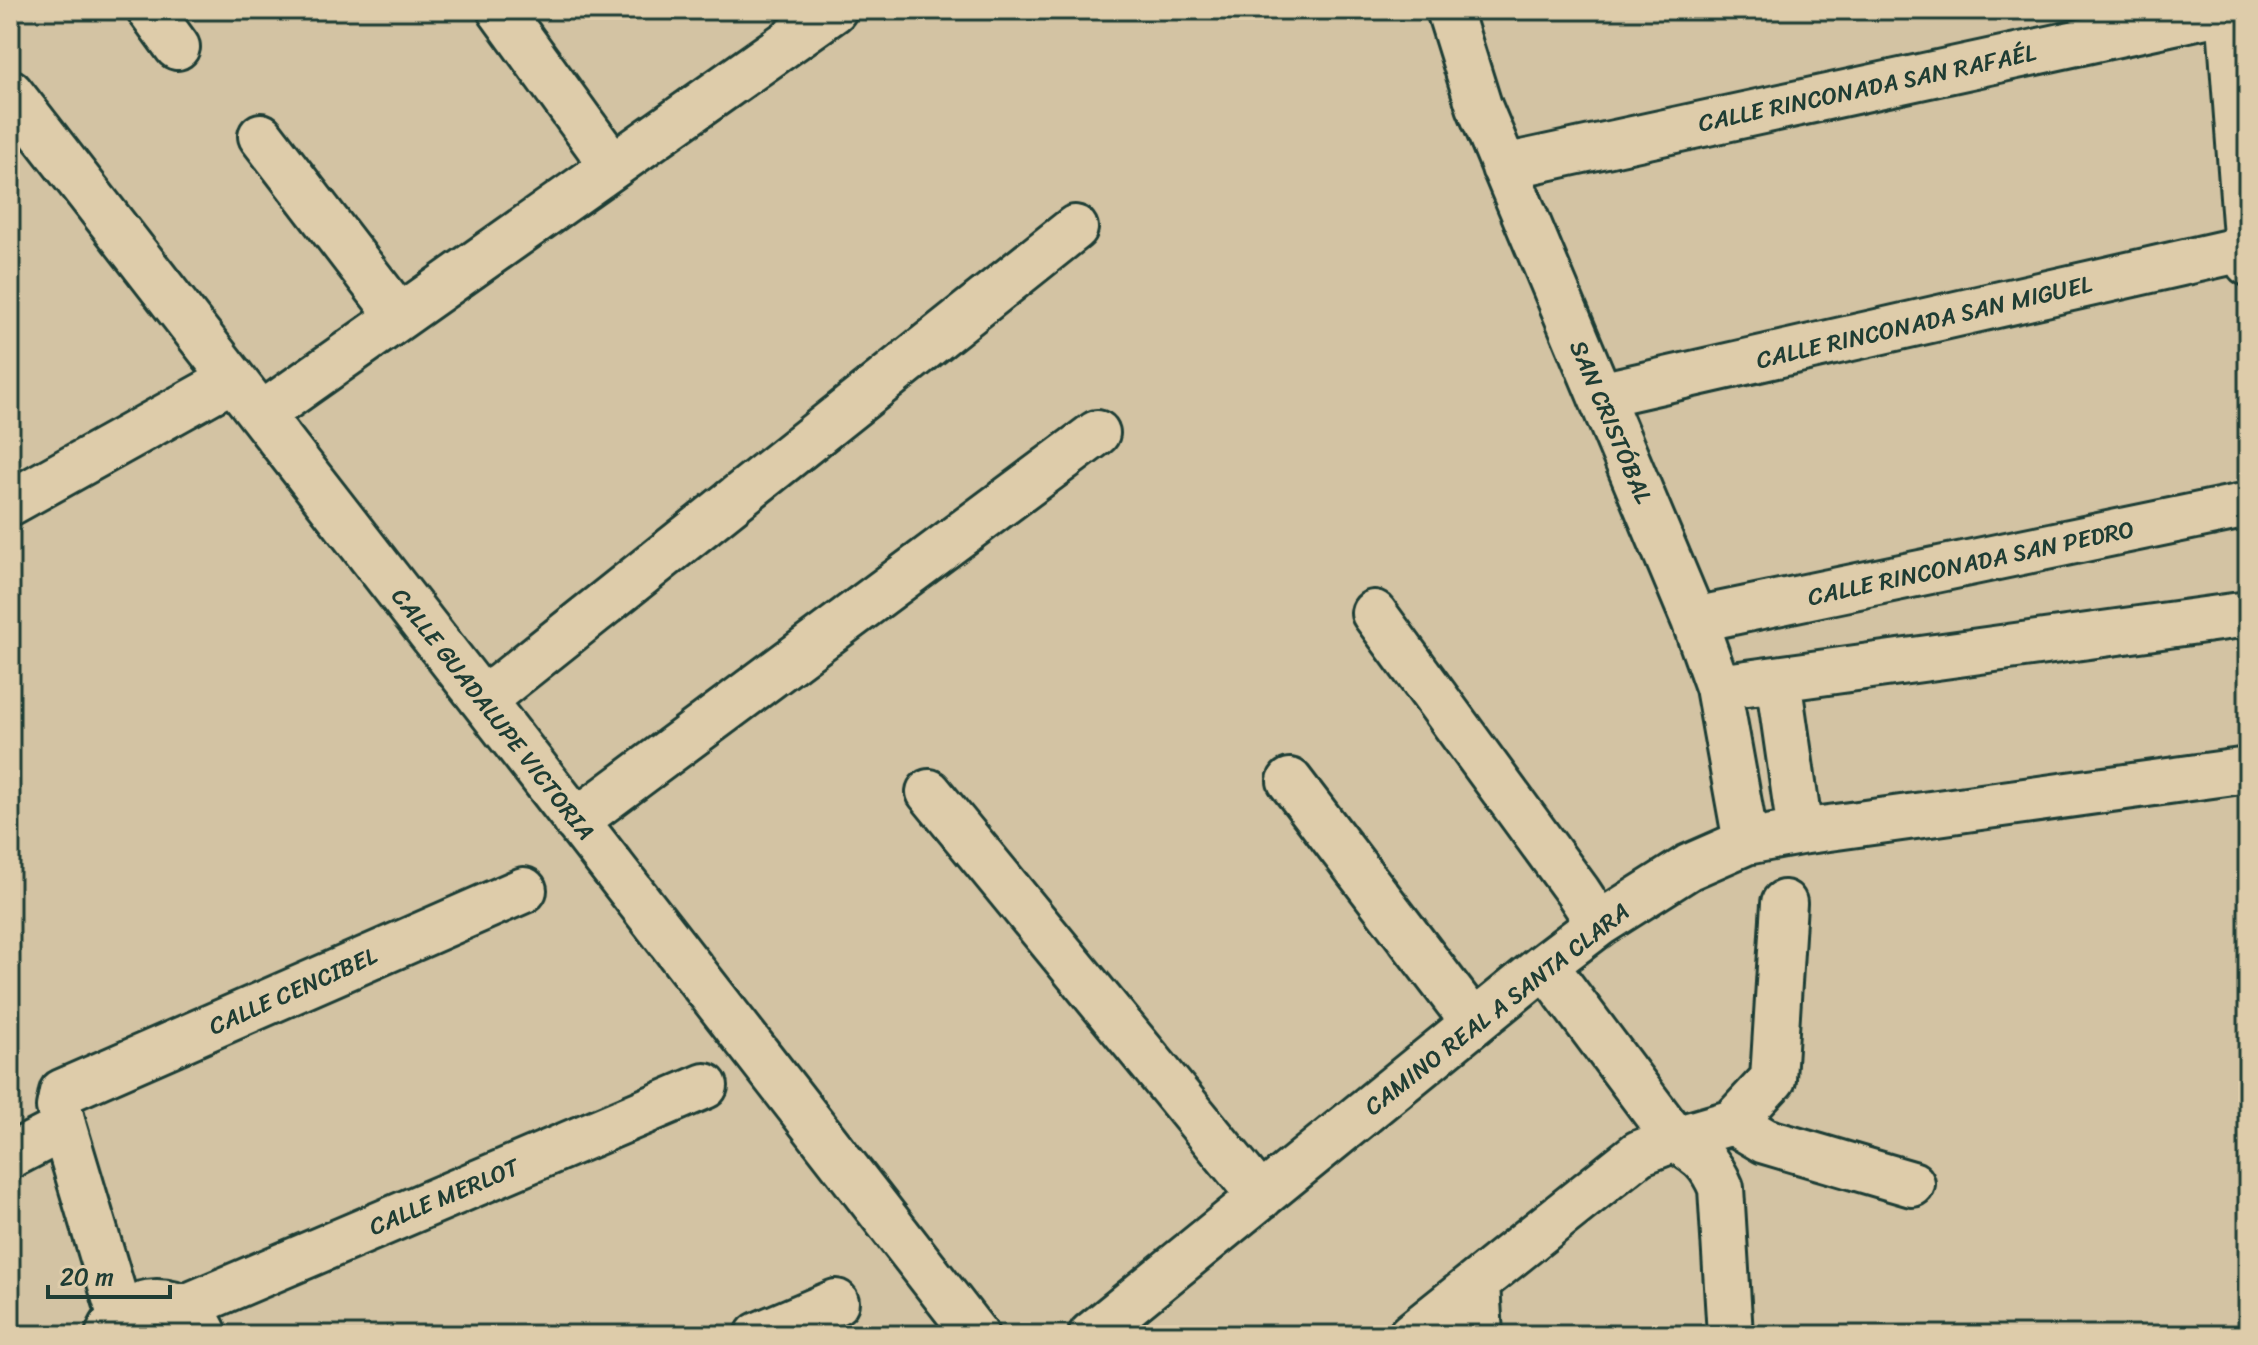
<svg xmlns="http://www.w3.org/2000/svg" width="2258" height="1345" font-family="Sriracha,sans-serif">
<rect width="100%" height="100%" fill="#d3c3a3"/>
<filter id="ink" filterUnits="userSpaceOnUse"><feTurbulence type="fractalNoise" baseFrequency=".0125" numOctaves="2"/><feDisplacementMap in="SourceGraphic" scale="16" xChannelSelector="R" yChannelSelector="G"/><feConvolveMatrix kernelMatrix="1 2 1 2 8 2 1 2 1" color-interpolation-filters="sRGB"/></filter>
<g filter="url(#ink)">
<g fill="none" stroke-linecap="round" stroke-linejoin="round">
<defs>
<path id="minor" d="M150,10l27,37
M500,10l112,155
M1449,10l30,96 215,514 24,67 28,155
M2229,10l19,253
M10,92l966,1243
M261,136l138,180
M1504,167l725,-157
M1600,395l647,-147
M261,415l573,-405
M10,503l223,-124
M1374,613l204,279 21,32
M1694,620l554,-115
M1778,679l22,153
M1718,687l530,-73
M480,697l21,-11 574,-458
M1290,781l184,242
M929,792l332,405
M576,821l521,-388
M1545,965l130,174c24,15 35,22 46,49l9,147
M1733,1122l32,19 147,43
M10,1156l54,-28
M1477,1283l3,52
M183,1308l522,-222
M120,1315l-56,-187 -5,-21 3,-15 462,-202
M108,1335c17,-43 80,-45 97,0
M758,1335l78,-33
M1091,1335l454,-370 54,-41 90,-57 57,-25 54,-10 448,-62
M1411,1335l228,-182 36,-14 58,-17 40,-43 11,-176"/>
</defs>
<use href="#minor" stroke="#1f3d34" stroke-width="50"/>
<use href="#minor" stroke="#deccaa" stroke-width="44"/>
</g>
</g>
<g text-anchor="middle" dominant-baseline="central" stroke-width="6" stroke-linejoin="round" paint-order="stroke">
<g font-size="24" fill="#1f3d34" stroke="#deccaa">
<text transform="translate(1867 88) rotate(-12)">CALLE RINCONADA SAN RAFAÉL</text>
<text transform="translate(1924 322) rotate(-13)">CALLE RINCONADA SAN MIGUEL</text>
<text transform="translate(1611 422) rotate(67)">SAN CRISTÓBAL</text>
<text transform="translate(1971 563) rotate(-12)">CALLE RINCONADA SAN PEDRO</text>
<text transform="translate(493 714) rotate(52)">CALLE GUADALUPE VICTORIA</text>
<text transform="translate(293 991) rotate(-24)">CALLE CENCIBEL</text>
<text transform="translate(1497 1009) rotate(-38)">CAMINO REAL A SANTA CLARA</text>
<text transform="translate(444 1197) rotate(-23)">CALLE MERLOT</text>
</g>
</g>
<rect width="2258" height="1345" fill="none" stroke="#deccaa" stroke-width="40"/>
<rect x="20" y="20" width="2218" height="1305" fill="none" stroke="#1f3d34" stroke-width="3" filter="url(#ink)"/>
<path d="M48 1285v12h122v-12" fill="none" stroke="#1f3d34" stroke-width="4"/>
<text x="60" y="1285" font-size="24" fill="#1f3d34" stroke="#deccaa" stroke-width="6" paint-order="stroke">20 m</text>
</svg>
